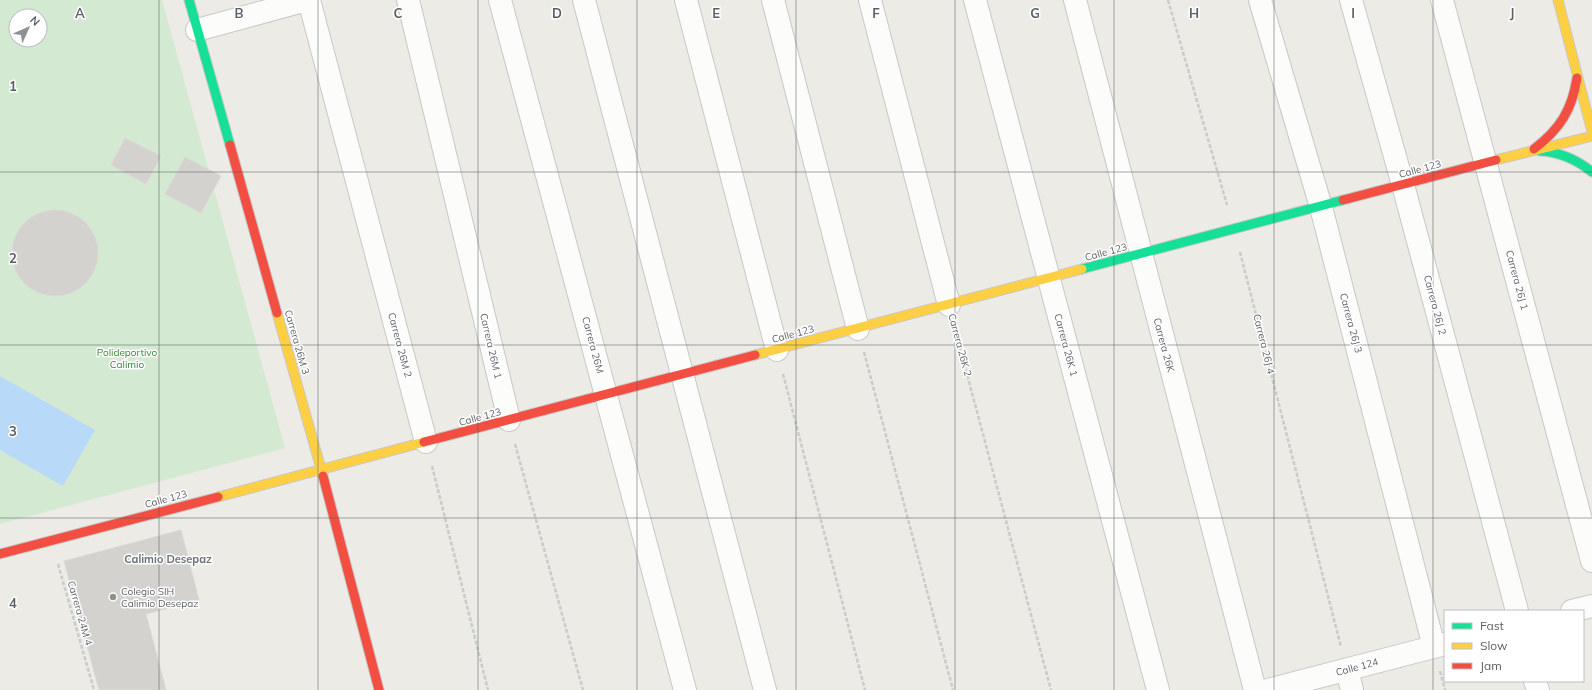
<svg xmlns="http://www.w3.org/2000/svg" width="1592" height="690" font-family="Mulish,sans-serif">
<rect width="100%" height="100%" fill="#ecebe6"/>
<path fill="#d3e9d2" fill-rule="evenodd" d="M0,0h162l123,448 -285,76zM16,16h24v24h-24z"/>
<path fill="#b9d9f8" d="M0,376l95,54 -32,56 -63,-36z"/>
<path fill="#d3d2cf" stroke="#dcdad5" d="M125,138l36,18 -15,28 -35,-19z
M185,157l36,19 -20,37 -36,-19z
M12 253a43 43 0 1 1 86 0a43 43 0 1 1-86 0Z
M181,530l18,70 -53,14 20,76h-67l-35,-129z"/>
<g fill="none" stroke-linecap="round" stroke-linejoin="round">
<defs>
<path id="street" d="M309,0l117,442
M408,0l101,420
M500,0l185,690
M584,0l181,690
M686,0l91,350
M773,0l85,329
M870,0l79,305
M975,0l183,690
M1075,0l180,690
M1260,0l61,207 113,440
M1351,0l52,185 114,426
M1442,0l150,561
M197,30l110,-30
M1572,611l20,-5
M1347,670l5,20
M1535,681l3,9
M1268,690l177,-46"/>
<path id="fast" d="M189,0l41,145
M1540,151c20,1 36,8 52,21
M1082,269l261,-69"/>
<path id="slow" d="M1558,0l34,132
M1496,160l96,-24
M277,313l46,163
M755,355l327,-86
M218,497l206,-55"/>
<path id="jam" d="M230,145l47,168
M1534,149c26,-20 38,-39 43,-71
M1343,200l153,-40
M424,442l331,-87
M323,476l56,214
M0,554l218,-57"/>
</defs>
<use href="#street" stroke="#c8c8c7" stroke-width="24"/>
<use href="#fast" stroke="#c8c9c8" stroke-width="11"/>
<use href="#slow" stroke="#c8c9c8" stroke-width="11"/>
<use href="#jam" stroke="#c8c9c8" stroke-width="11"/>
<path stroke="#c8ccca" stroke-width="2.5" stroke-dasharray="4 2" stroke-linecap="butt" d="M1168,0l59,205
M1240,252l101,395
M955,329l96,361
M864,352l89,338
M783,374l82,316
M515,444l68,246
M432,466l56,224
M58,564l36,126
M1440,671l5,19"/>
<use href="#street" stroke="#fcfcfb" stroke-width="22"/>
<use href="#fast" stroke="#16e098" stroke-width="9"/>
<use href="#slow" stroke="#ffcf43" stroke-width="9"/>
<use href="#jam" stroke="#f24e42" stroke-width="9"/>
</g>
<path fill="none" stroke="#5b5f65" stroke-width="1" stroke-opacity="0.55" d="M159,0v690M318,0v690M478,0v690M637,0v690M796,0v690M955,0v690M1114,0v690M1274,0v690M1433,0v690M0,172h1592M0,345h1592M0,518h1592"/>
<circle fill="#8e9092" stroke="#fff" stroke-width="1.5" cx="113" cy="597" r="4"/>
<g text-anchor="middle" dominant-baseline="central" stroke-width="3" stroke-linejoin="round" paint-order="stroke">
<g font-size="10" fill="#5b5f65" stroke="#fff">
<text transform="translate(1420 169) rotate(-15)">Calle 123</text>
<text transform="translate(1106 252) rotate(-15)">Calle 123</text>
<text transform="translate(1517 280) rotate(75)">Carrera 26J 1</text>
<text transform="translate(1435 305) rotate(75)">Carrera 26J 2</text>
<text transform="translate(1351 323) rotate(75)">Carrera 26J 3</text>
<text transform="translate(793 334) rotate(-15)">Calle 123</text>
<text transform="translate(297 342) rotate(74)">Carrera 26M 3</text>
<text transform="translate(1264 344) rotate(76)">Carrera 26J 4</text>
<text transform="translate(400 345) rotate(75)">Carrera 26M 2</text>
<text transform="translate(593 345) rotate(75)">Carrera 26M</text>
<text transform="translate(960 345) rotate(75)">Carrera 26K 2</text>
<text transform="translate(1066 345) rotate(75)">Carrera 26K 1</text>
<text transform="translate(1164 345) rotate(75)">Carrera 26K</text>
<text transform="translate(491 346) rotate(77)">Carrera 26M 1</text>
<text transform="translate(480 417) rotate(-15)">Calle 123</text>
<text transform="translate(166 499) rotate(-15)">Calle 123</text>
<text transform="translate(80 613) rotate(74)">Carrera 24M 4</text>
<text transform="translate(1357 667) rotate(-15)">Calle 124</text>
</g>
<g font-size="10" fill="#30873a" stroke="#fff">
<text x="127" y="352">Polideportivo<tspan x="127" dy="12">Calimio</tspan></text>
</g>
<g font-size="10" fill="#5b5f65" stroke="#fff" text-anchor="start">
<text x="121" y="591">Colegio SIH<tspan x="121" dy="12">Calimio Desepaz</tspan></text>
</g>
<g font-size="11" font-weight="bold" fill="#6c7177" stroke="#fff">
<text x="168" y="559">Calimio Desepaz</text>
</g>
</g>
<g font-size="13" text-anchor="middle" font-weight="bold" fill="#5b5f65" stroke="#fff" stroke-width="3" stroke-linejoin="round" paint-order="stroke">
<text x="80" y="18">A</text>
<text x="239" y="18">B</text>
<text x="398" y="18">C</text>
<text x="557" y="18">D</text>
<text x="716" y="18">E</text>
<text x="876" y="18">F</text>
<text x="1035" y="18">G</text>
<text x="1194" y="18">H</text>
<text x="1353" y="18">I</text>
<text x="1512" y="18">J</text>
<text x="13" y="91">1</text>
<text x="13" y="263">2</text>
<text x="13" y="436">3</text>
<text x="13" y="608">4</text>
</g>
<rect x="1444" y="610" width="140" height="72" fill="#ffffff" stroke="#bdbfc1"/>
<rect x="1452" y="623" width="20" height="6" fill="#16e098" stroke="#bdbfc1"/>
<text x="1480" y="630" font-size="12" fill="#5b5f65">Fast</text>
<rect x="1452" y="643" width="20" height="6" fill="#ffcf43" stroke="#bdbfc1"/>
<text x="1480" y="650" font-size="12" fill="#5b5f65">Slow</text>
<rect x="1452" y="663" width="20" height="6" fill="#f24e42" stroke="#bdbfc1"/>
<text x="1480" y="670" font-size="12" fill="#5b5f65">Jam</text>
<g transform="translate(28 28) rotate(45)"><circle r="19" fill="#ffffff" stroke="#bdbfc1"/>
<path d="M0-3L7 15L0 10L-7 15Z" fill="#8e9092"/>
<text y="-6" font-size="11" font-weight="bold" text-anchor="middle" fill="#5b5f65">N</text>
</g>
</svg>
